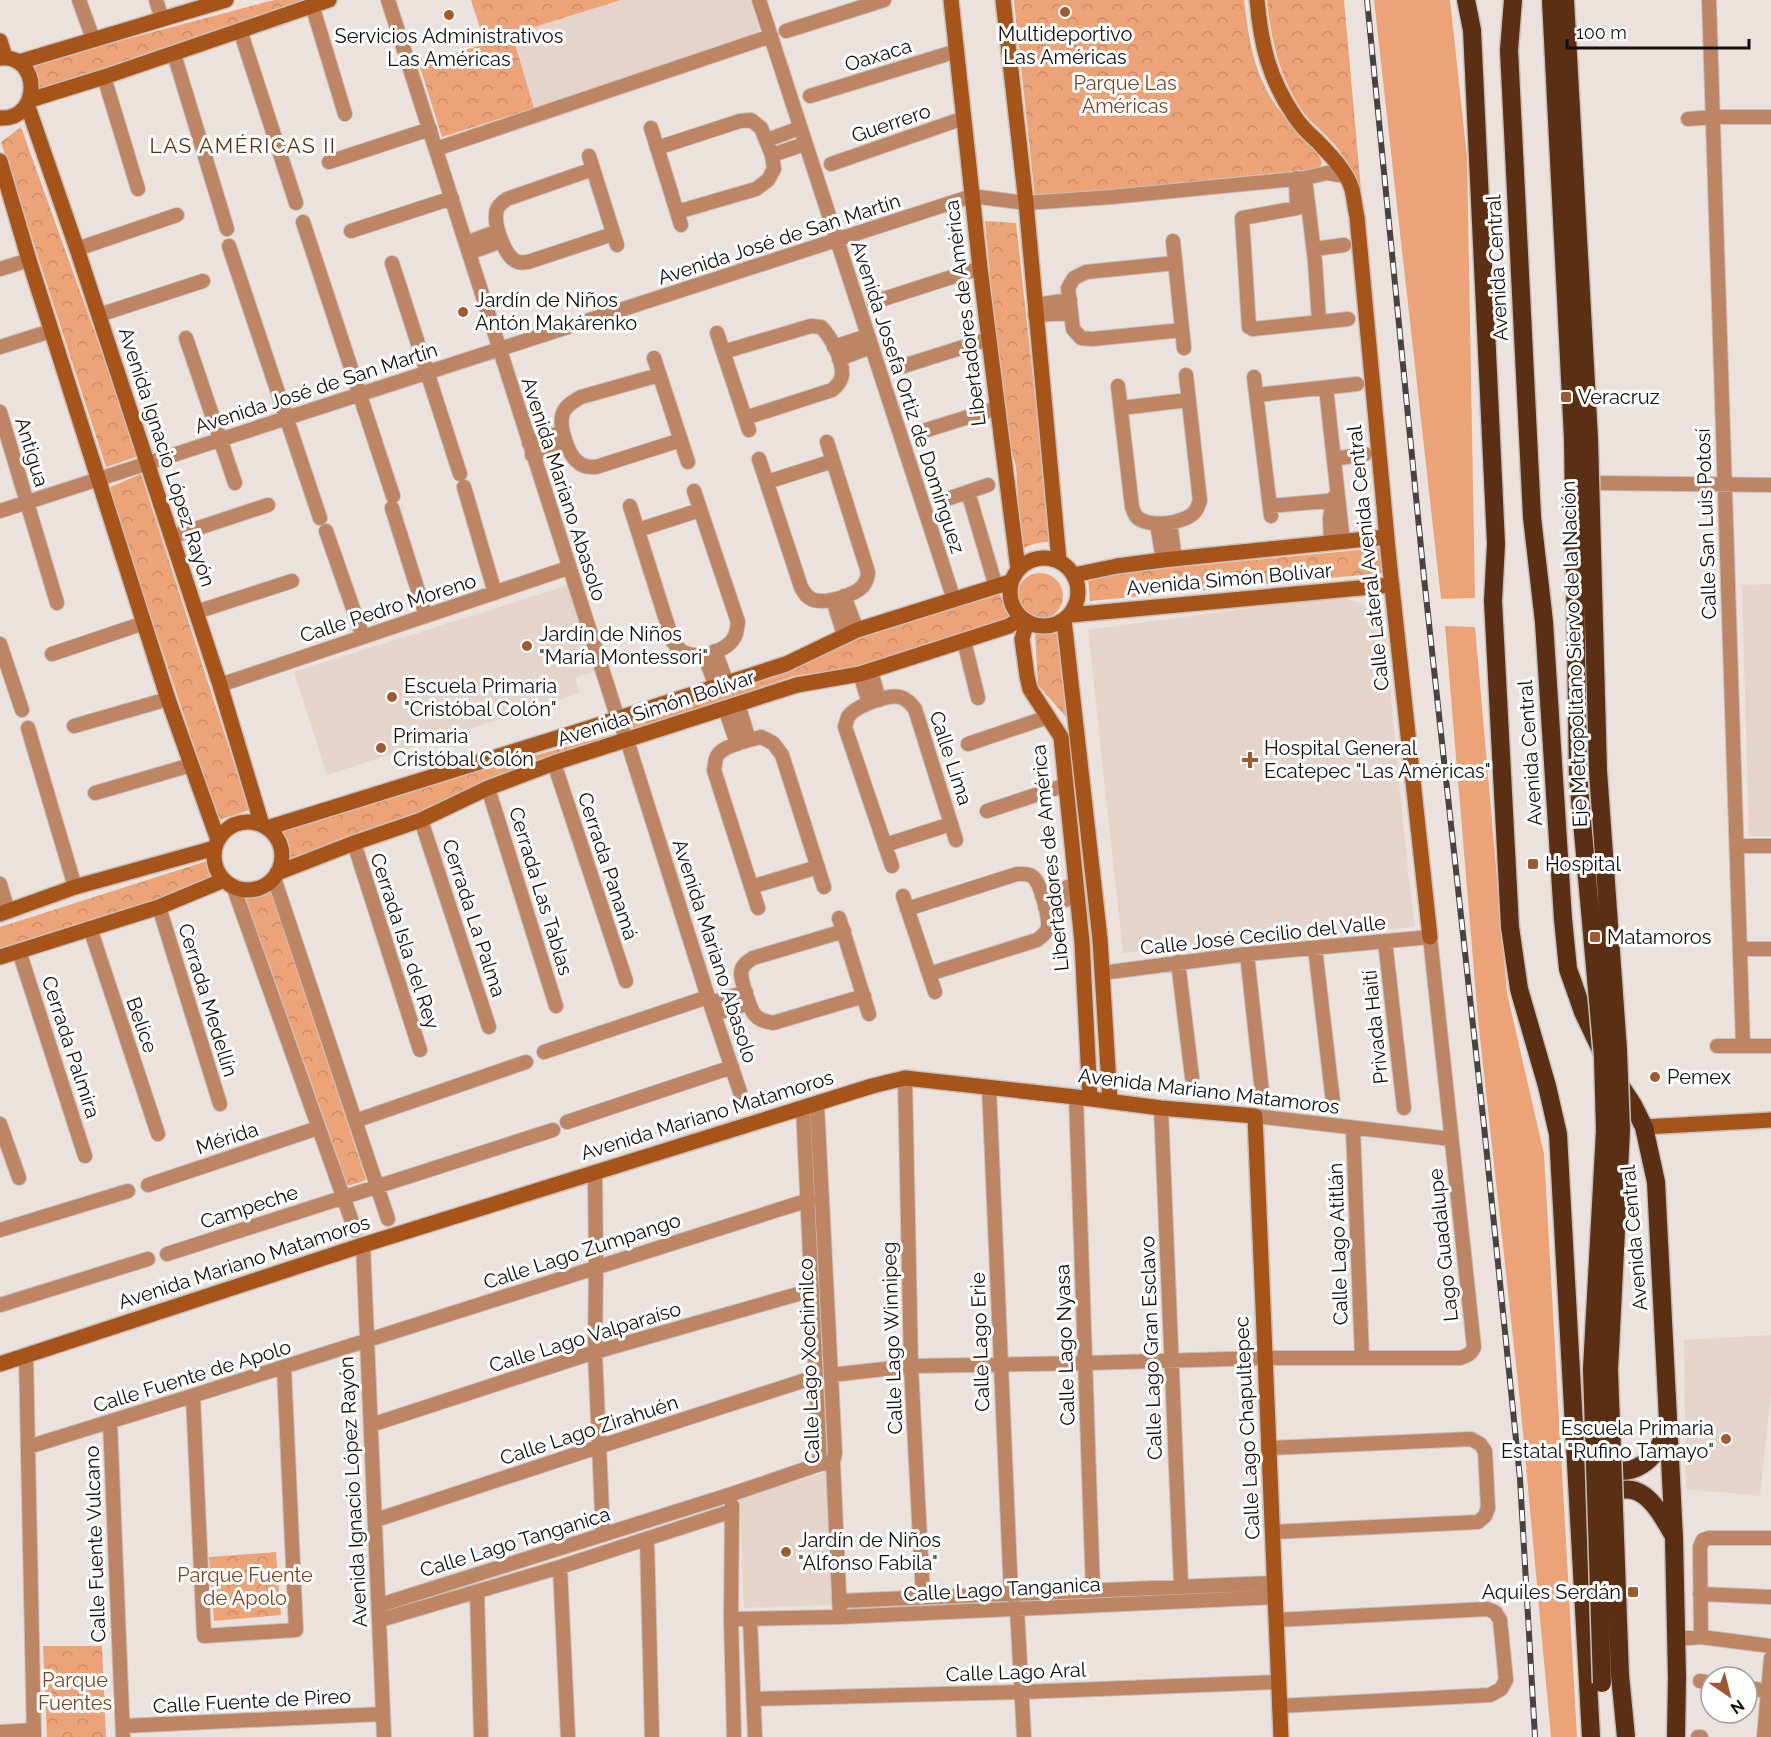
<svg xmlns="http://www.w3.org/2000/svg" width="1771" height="1737" font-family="Raleway,sans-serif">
<defs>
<pattern id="forest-crowns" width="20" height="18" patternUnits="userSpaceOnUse" patternTransform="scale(1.5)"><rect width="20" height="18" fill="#eda378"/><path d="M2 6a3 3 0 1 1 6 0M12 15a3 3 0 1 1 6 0" fill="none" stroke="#ca8b67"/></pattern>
</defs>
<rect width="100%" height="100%" fill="#ebe2dd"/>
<path fill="#e5d4ca" d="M621,0h129l11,36 -227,72 -22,-74z
M1771,584v252h-22l-7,-251z
M569,585l27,86 -21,7 5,15 -253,82 -33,-103z
M1337,596l25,8 14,13 11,22 5,72 17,170 6,46 -292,26 -35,-323z
M1771,1335v55l-11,106 -74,-7 -2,-149z
M828,1471l5,134 -89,3 -5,-109z"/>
<path fill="#eda378" d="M1374,0h76l17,157 8,441 -34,1z
M1445,626l30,1 32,366 37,161 33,583h-26l-31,-336 -42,-382z"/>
<path fill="url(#forest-crowns)" d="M274,0h33l-266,90 -8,-26z
M471,0h150l-109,34 22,74 -92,29 -23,-73 66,-20z
M1014,0h230c5,40 9,71 32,106 10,13 45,46 46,57l-3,5 -5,1 -279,29z
M1267,0h77l17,190c-7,-13 -13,-28 -22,-40 -11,-15 -28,-26 -38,-41 -22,-34 -30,-69 -34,-109z
M21,127l118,329 -33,11 -105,-325z
M985,221l31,2 35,319c-11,0 -20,1 -30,8l-5,-84 -12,-41z
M141,474l108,336 -30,10 -111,-332z
M1380,548l2,25 -292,28 -2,-25z
M1017 596a23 23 0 1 1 46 0a23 23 0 1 1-46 0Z
M999,592l11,26 -151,49 -65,9 -160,54 -3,-7 156,-53 78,-36z
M1061,628l5,89 -28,-32 -3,-53z
M615,734l3,8 -330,119 -3,-16 -7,-14 107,-35z
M207,861l11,22 -218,68v-24z
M271,892l95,288 -18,6 -102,-287z
M276,1552l5,63 -67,6 -5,-64z
M43,1646h59l4,91h-59z"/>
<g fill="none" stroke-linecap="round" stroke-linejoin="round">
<defs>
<path id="street" d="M79,0l14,39
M156,0l6,19
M388,0l230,719 9,21 81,257 32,95
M759,0l195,600
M1709,0l34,1046
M312,5l33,109
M240,30l56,173
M786,31l98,-31
M174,54l53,175
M104,77l34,112
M810,96l147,-45
M1688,119l26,-2h57
M651,128l30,97
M767,140l33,-12
M657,148l83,-27 11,-1 10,8 11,27 2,14 -6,11 -12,9 -79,23
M436,149l335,-113
M772,155l33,-11
M589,156l28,89
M329,162l101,-33
M831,164l133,-46
M593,169l-86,30c-6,4 -11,8 -11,16 -1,12 9,43 22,47 3,1 7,0 10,0l85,-28
M1296,178l1,30 -55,10 7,109 4,2 95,-10
M1305,178l10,84 4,59
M303,222l90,274
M351,231l101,-33
M1173,241l11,107
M466,243l32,-12
M229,246l91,272
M77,249l100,-34
M1314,249l30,-4
M469,253l32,-12
M392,263l68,211
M1175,263l-89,9 -12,6 -6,10 5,41 8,9 11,1 90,-9
M0,269l29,-9
M874,302l106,-34
M1035,305l35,-5
M99,315l104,-34
M1035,315l36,-2
M717,333l32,97
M186,338l49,145
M0,347l51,-16
M834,347l33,-11
M723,352l88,-26 10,1c10,10 22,32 21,48 -1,7 -5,11 -10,15l-87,28
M654,358l34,104
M839,359l32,-12
M897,368l92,-29
M659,375l-78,22c-7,4 -15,8 -18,16 -5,12 5,42 15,49 5,5 11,5 18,5l85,-27
M1254,377l17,139
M1118,386l14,121c1,3 2,6 4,9 10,13 52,8 60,-6 2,-2 2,-6 4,-9l-14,-126
M1326,388l17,154
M1257,395l100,-11
M1121,408l67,-8
M0,412l57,191
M920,432l77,-24
M529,443l34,-11
M532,455l34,-11
M759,459l42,128c3,6 6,11 13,13 12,4 41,-5 49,-14 3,-4 5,-9 5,-14l-41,-130
M1334,459l31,-5
M767,482l66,-21
M1596,483l175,2
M464,487l31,106
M968,492l28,95
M947,499l41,-14
M630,506l43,136c3,3 6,8 10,10 15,8 44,0 52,-16 2,-4 2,-9 3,-14l-44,-131
M1270,506l68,-6
M392,508l34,108
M0,511l972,-315 54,7 86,-6 193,-19 22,-5 19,3
M1170,523l5,36
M1157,524l6,36
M638,530l62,-20
M326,531l37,106
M171,537l97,-32
M1331,543l-1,-24 3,-21
M844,596l13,34
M833,600l11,35
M196,612l96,-31
M964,641l14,57
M0,644l22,66
M715,651l12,32
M52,654l92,-31
M704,654l12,33
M871,671l8,29
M860,674l9,29
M220,685l348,-117
M738,704l11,36
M725,708l12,36
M74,726l94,-27
M28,728l47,159
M968,744l80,-27
M554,763l72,218
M488,788l68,218
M95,793l96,-28
M987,811l79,-26
M421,820l68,207
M354,843l66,207
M885,845l66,-21
M1737,846h34
M892,866l-47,-139c1,-4 2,-7 3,-10 7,-11 40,-23 52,-20 7,2 10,6 15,12l41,131
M274,878l114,341
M0,884l8,27
M233,886l122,344
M751,887l67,-20
M903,896l32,96
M1042,896l34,-12
M159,907l61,197
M1045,907l32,-11
M758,908l-44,-138c1,-4 1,-10 3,-14 6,-11 33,-16 44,-19l12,6 9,12 42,132
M907,909l110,-35c7,0 13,-1 18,5 6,8 16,41 12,51 -2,4 -6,7 -10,10l-108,34
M839,918l30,96
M90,928l68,206
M844,931l-91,27c-6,4 -11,7 -12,15 0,7 9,37 14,42 5,6 11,6 18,8l91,-27
M1385,941l19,167
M1315,948l18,154
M1740,949h31
M19,951l66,205
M1247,954l15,138
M1178,962l14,115
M711,1003l35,-11
M714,1014l35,-11
M1717,1046h54
M544,1052l164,-55
M905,1078l6,288 12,231
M989,1087l22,508
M1076,1097l17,494
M817,1104l18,349 -2,9 7,155
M803,1108l17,356
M1161,1108l20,477
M1255,1116l196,23
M355,1121l171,-59
M567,1122l165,-55
M0,1124l19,54
M1353,1129l9,228
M595,1172l1,94 -1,86 8,183
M148,1185l170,-57
M0,1230l128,-39
M363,1245l21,492
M167,1254l386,-124
M0,1305l148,-46
M26,1355l8,382
M831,1375l80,-9 175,-3 179,-5h195c7,-2 11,-4 14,-11l-44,-410 -183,17 -145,19
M193,1396l11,240 92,-6 -12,-262
M110,1422l13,315
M371,1425l224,-73 217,-62
M28,1447c261,-80 520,-166 781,-247
M1268,1448l203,-9 9,5 5,7 3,57 -3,8 -7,6 -206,10
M732,1505l-1,114 3,118
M376,1520l222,-73 217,-70
M647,1540l5,197
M560,1567l8,170
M477,1592l4,145
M1700,1594l71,3
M839,1601l436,-18
M380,1605l352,-111 88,-30 13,-2
M1017,1608l7,129
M731,1619l109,-2 436,-20
M750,1619l5,118
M380,1620l180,-53 172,-56
M1276,1620l211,-11 8,3 5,8 6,60 -5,9 -11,6 -211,11
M1701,1637l-1,-90 3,-7 6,-2h62
M1676,1639l25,-2 70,9
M1700,1681l11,2
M1747,1688l21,3
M754,1699l268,-7 257,-10
M123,1726l260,-12
M0,1732l34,-2
M1698,1737h3
M1764,1737l7,-79"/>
<path id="secondary" d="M951,0l29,268 38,301
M1003,0l23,203 33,358
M1257,0c4,45 12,79 38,117 6,9 14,17 22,24 13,14 29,29 35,48 2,9 3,19 5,28l32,343 41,377
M0,41l5,16
M0,58c41,-4 42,62 0,60
M19,62l207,-62
M30,100l74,-23 225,-77
M27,104l50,145 143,436 42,140
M0,161l29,99 139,439 50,141
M1010 592a34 34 0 1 1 68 0a34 34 0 1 1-68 0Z
M1074,575l43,-9 46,-6 223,-23
M1070,615l322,-30
M1064,620l36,319 10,162
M1027,622l-5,17 5,37 3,13 31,48 21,205 8,157
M214 856a34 34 0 1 1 68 0a34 34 0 1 1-68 0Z
M267,828l319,-99 141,-46 59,-19 71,-34 153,-48
M277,873l77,-30 67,-23 67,-32 66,-25 243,-78 63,-11 149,-48 12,-8
M0,914l75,-27 140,-39
M0,957l159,-50 65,-27
M1644,1127l127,-7
M0,1364l363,-119 509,-159 33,-8 171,19 85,11 94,8 26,621"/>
<path id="highway" d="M1466,0l6,30 24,514 -3,57 17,326 9,62 28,97 11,48 33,603
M1513,0l-4,50 23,467 12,105 19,297 5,50 15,43 19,40
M1616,1079l17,26 11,22 12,55 18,356 3,140 -1,59
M1600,1465c32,16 57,-4 66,-36
M1601,1500c36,-27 54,3 71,33"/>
</defs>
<use href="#street" stroke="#c8c0bc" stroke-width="16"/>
<use href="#secondary" stroke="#c8c0bc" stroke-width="18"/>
<use href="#highway" stroke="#c8c0bc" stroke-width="21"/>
<use href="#street" stroke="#be8564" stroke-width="14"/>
<use href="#secondary" stroke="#a6541a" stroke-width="15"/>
<use href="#highway" stroke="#5b2f14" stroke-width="18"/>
<defs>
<path id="rail" d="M1367,0l57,578 60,548 36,353 15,258"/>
</defs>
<use href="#rail" stroke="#474340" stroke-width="6"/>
<use href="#rail" stroke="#fff" stroke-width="4" stroke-dasharray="11" stroke-linecap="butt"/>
<defs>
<path id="highway-bridge" d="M1551,0l22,438 5,338 25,281 2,74 -13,238 10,314
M1565,0l24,439 9,332 20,279 3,80 -12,240 11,305 6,62"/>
</defs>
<use href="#highway-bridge" stroke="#c8c0bc" stroke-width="21" stroke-linecap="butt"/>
<use href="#highway-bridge" stroke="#5b2f14" stroke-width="18"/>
</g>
<g fill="#a05a2f" stroke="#fff" stroke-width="2">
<circle cx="1065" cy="12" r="6"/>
<circle cx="449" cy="15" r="6"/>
<circle cx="463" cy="312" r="6"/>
<rect x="1560" y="391" width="12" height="12" rx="3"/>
<circle cx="527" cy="646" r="6"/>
<circle cx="392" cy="697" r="6"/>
<circle cx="381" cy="748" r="6"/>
<path d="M1247 751h6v6h6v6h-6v6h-6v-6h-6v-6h6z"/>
<rect x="1527" y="858" width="12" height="12" rx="3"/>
<rect x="1589" y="931" width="12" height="12" rx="3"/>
<circle cx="1655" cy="1077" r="6"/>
<circle cx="1726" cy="1439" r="6"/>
<circle cx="786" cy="1552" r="6"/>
<rect x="1627" y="1586" width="12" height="12" rx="3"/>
</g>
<g text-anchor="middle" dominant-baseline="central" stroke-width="6" stroke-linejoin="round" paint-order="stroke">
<g font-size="20" fill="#120f0d" stroke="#fff" text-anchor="start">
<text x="1065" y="34" text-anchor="middle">Multideportivo<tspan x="1065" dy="23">Las Américas</tspan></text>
<text x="449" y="36" text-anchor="middle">Servicios Administrativos<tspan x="449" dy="23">Las Américas</tspan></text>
<text x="475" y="300">Jardín de Niños<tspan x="475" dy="23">Antón Makárenko</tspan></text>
<text x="1578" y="397">Veracruz</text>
<text x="539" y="634">Jardín de Niños<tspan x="539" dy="23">"María Montessori"</tspan></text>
<text x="404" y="686">Escuela Primaria<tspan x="404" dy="23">"Cristóbal Colón"</tspan></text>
<text x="393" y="736">Primaria<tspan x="393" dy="23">Cristóbal Colón</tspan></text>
<text x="1264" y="748">Hospital General<tspan x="1264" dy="23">Ecatepec "Las Américas"</tspan></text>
<text x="1545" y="864">Hospital</text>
<text x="1607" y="937">Matamoros</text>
<text x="1667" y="1077">Pemex</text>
<text x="1714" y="1428" text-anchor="end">Escuela Primaria<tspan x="1714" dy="23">Estatal "Rufino Tamayo"</tspan></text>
<text x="798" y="1540">Jardín de Niños<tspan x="798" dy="23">"Alfonso Fabila"</tspan></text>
<text x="1621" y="1592" text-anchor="end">Aquiles Serdán</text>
</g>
<g font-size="20" fill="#120f0d" stroke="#fff">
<text transform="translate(878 55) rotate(-17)">Oaxaca</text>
<text transform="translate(891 123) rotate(-19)">Guerrero</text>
<text transform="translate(779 239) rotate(-18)">Avenida José de San Martín</text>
<text transform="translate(1497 268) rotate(-93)">Avenida Central</text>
<text transform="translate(965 313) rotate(-97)">Libertadores de América</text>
<text transform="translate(316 388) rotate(-18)">Avenida José de San Martín</text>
<text transform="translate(908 397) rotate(72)">Avenida Josefa Ortiz de Domínguez</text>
<text transform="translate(32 452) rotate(73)">Antigua</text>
<text transform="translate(167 457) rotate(72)">Avenida Ignacio López Rayón</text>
<text transform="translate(564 489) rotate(72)">Avenida Mariano Abasolo</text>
<text transform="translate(1706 524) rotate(-92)">Calle San Luis Potosí</text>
<text transform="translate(1368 558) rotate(-96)">Calle Lateral Avenida Central</text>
<text transform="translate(1229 579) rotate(-5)">Avenida Simón Bolívar</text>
<text transform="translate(388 608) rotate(-18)">Calle Pedro Moreno</text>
<text transform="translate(1574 654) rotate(-92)">Eje Metropolitano Siervo de la Nación</text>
<text transform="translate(656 708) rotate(-18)">Avenida Simón Bolívar</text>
<text transform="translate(1530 753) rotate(-94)">Avenida Central</text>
<text transform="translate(951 758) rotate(72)">Calle Lima</text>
<text transform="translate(1050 858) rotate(-96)">Libertadores de América</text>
<text transform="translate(608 866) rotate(72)">Cerrada Panamá</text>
<text transform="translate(541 891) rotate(73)">Cerrada Las Tablas</text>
<text transform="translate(474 918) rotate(72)">Cerrada La Palma</text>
<text transform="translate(1263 935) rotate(-6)">Calle José Cecilio del Valle</text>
<text transform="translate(405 941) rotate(72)">Cerrada Isla del Rey</text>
<text transform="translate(715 951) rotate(72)">Avenida Mariano Abasolo</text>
<text transform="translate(208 1000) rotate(73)">Cerrada Medellín</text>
<text transform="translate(142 1025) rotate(71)">Belice</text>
<text transform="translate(1375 1027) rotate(-96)">Privada Haití</text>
<text transform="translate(71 1047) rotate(72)">Cerrada Palmira</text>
<text transform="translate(1209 1091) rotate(7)">Avenida Mariano Matamoros</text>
<text transform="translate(707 1115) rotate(-17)">Avenida Mariano Matamoros</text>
<text transform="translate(227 1138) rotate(-18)">Mérida</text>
<text transform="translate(249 1207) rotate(-18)">Campeche</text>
<text transform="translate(1634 1238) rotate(-95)">Avenida Central</text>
<text transform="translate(1338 1244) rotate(-92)">Calle Lago Atitlán</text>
<text transform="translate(1443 1245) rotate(-96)">Lago Guadalupe</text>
<text transform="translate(582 1251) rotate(-18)">Calle Lago Zumpango</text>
<text transform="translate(244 1262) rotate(-18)">Avenida Mariano Matamoros</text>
<text transform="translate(585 1337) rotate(-17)">Calle Lago Valparaíso</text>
<text transform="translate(892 1338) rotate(-92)">Calle Lago Winnipeg</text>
<text transform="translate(980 1342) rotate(-92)">Calle Lago Erie</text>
<text transform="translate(1065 1345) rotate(-92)">Calle Lago Nyasa</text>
<text transform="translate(1151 1348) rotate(-92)">Calle Lago Gran Esclavo</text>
<text transform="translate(809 1361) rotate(-92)">Calle Lago Xochimilco</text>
<text transform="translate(192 1376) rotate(-17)">Calle Fuente de Apolo</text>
<text transform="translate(1247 1428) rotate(-93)">Calle Lago Chapultepec</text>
<text transform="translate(589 1430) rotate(-18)">Calle Lago Zirahuén</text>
<text transform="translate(353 1492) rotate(-93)">Avenida Ignacio López Rayón</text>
<text transform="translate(515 1542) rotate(-17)">Calle Lago Tanganica</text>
<text transform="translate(95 1544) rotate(-92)">Calle Fuente Vulcano</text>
<text transform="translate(1002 1589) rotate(-3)">Calle Lago Tanganica</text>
<text transform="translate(1016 1672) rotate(-2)">Calle Lago Aral</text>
<text transform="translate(252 1701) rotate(-3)">Calle Fuente de Pireo</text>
</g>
<g font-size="20" fill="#7e431e" stroke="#fff">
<text x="1125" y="83">Parque Las<tspan x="1125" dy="23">Américas</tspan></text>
<text x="245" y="1575">Parque Fuente<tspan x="245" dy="23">de Apolo</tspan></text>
<text x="75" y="1680">Parque<tspan x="75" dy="23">Fuentes</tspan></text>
</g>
<g font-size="21" letter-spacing="1.5" fill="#5f3112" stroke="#fff">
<text x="243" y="145">LAS AMÉRICAS II</text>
</g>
</g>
<g transform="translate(1729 1695) rotate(145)"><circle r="28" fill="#ffffff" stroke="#a09f9e" stroke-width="1.5"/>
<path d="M0-4.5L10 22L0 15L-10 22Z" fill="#a05a2f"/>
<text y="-9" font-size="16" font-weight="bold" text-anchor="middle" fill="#120f0d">N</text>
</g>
<path d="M1567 39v9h182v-9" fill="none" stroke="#120f0d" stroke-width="3"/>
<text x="1576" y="39" font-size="18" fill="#120f0d" stroke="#ffffff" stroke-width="4.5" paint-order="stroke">100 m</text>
</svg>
